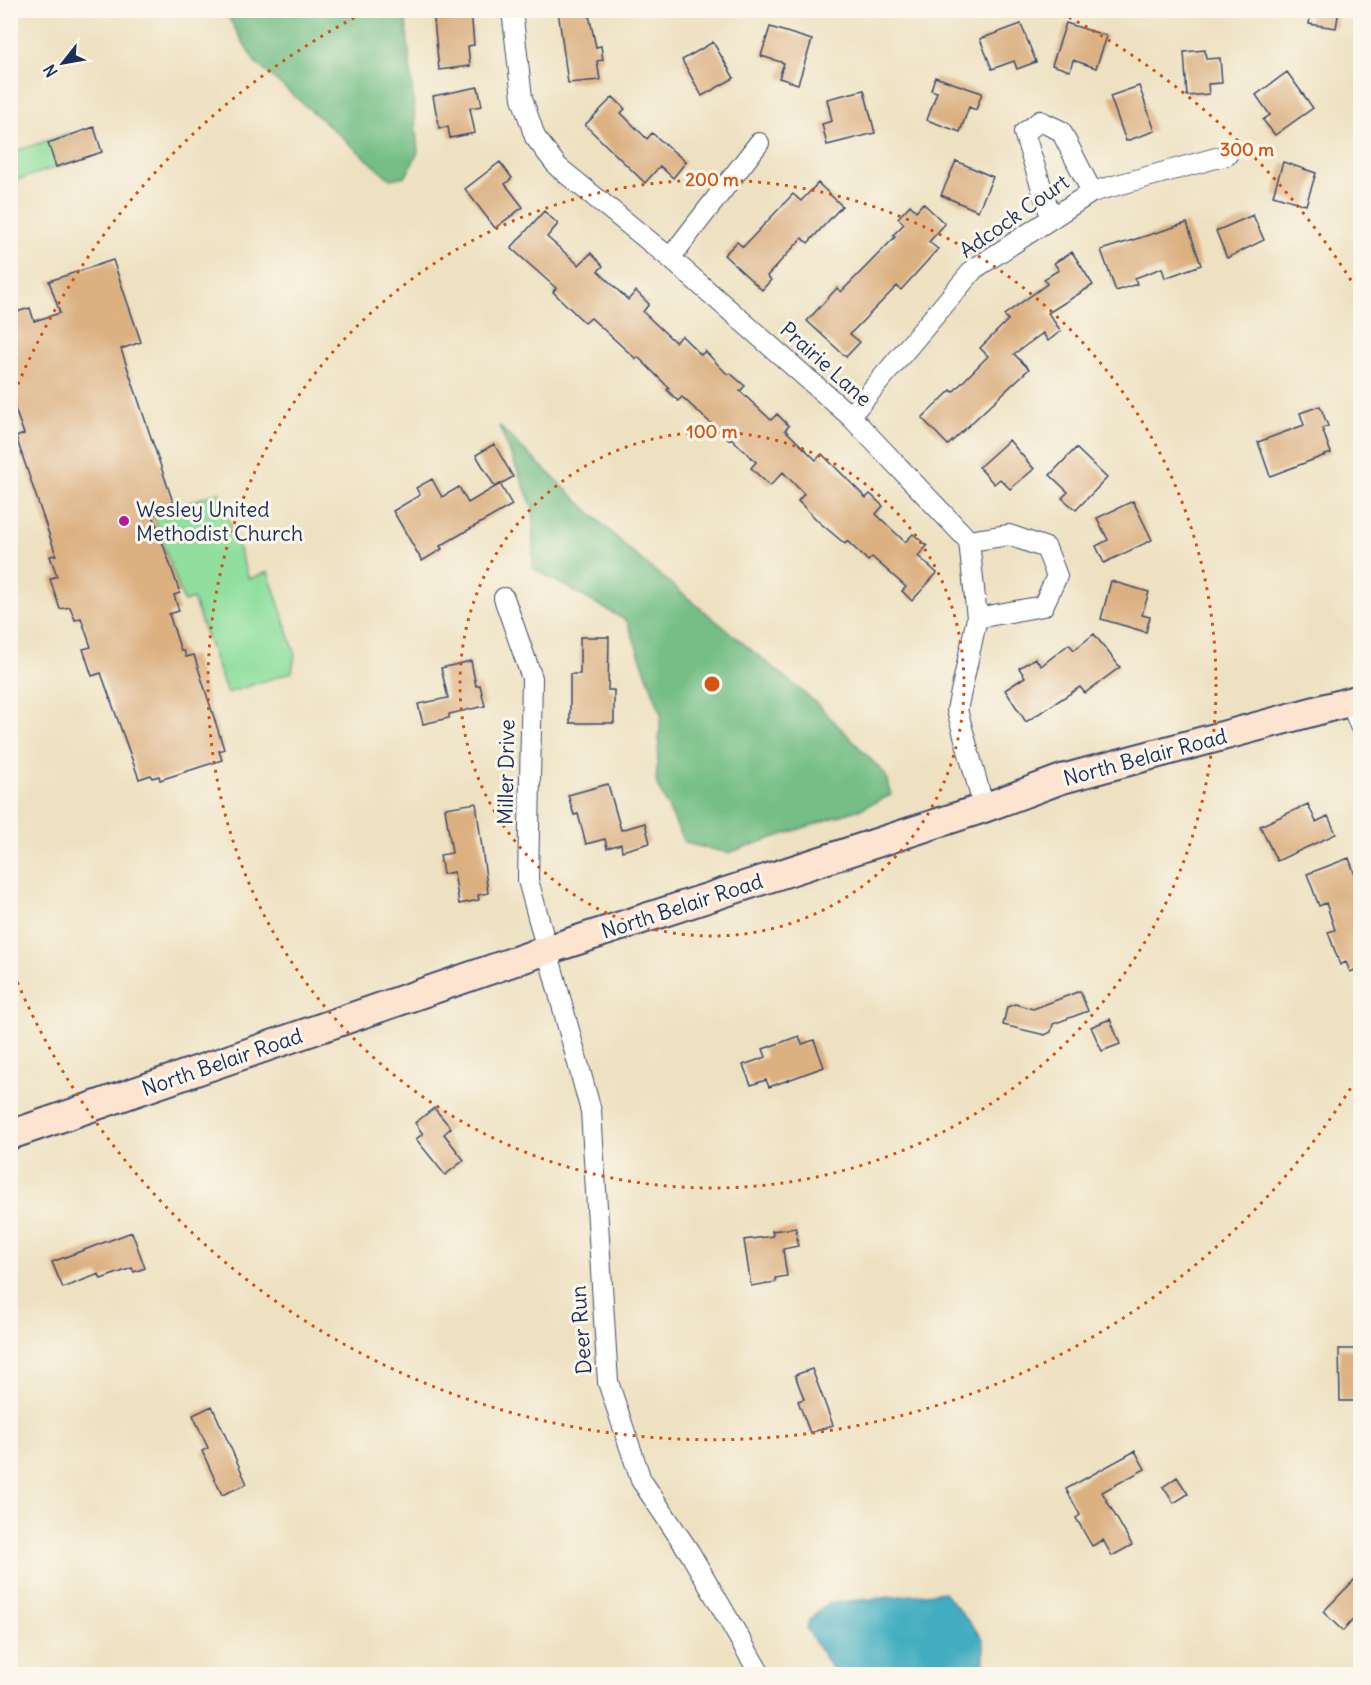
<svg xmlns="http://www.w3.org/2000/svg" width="1371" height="1685" font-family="Delius,sans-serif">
<rect width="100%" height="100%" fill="#fbf7ec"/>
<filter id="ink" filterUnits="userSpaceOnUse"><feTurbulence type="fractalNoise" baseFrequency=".0167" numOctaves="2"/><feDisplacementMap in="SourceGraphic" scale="12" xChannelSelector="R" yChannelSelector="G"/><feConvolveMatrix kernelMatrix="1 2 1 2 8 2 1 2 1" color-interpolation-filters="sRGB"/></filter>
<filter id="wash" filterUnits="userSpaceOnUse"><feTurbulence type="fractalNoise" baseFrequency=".008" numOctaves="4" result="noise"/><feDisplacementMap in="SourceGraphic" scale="24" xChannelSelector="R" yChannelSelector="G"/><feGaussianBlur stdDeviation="1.35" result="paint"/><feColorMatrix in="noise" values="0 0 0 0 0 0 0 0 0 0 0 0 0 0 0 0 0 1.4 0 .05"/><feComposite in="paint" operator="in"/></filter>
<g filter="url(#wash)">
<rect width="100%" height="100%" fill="#eee1c1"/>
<path fill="#90df9e" stroke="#56877e" stroke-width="1.5" d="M70,133l11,26 -70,23 -1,-29z
M219,492l30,87 19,-7 27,81 -3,19 -65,21 -34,-94 -9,3 -31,-87z"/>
<path fill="#74be85" stroke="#487672" stroke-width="1.5" d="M230,10l175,1 13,141 -12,24 -16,3 -135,-117 -27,-45z
M499,426l134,127 182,149 70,72 6,21 -31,14 -132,44 -43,-10 -29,-61 5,-69 -34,-92 -94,-53v-60z"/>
<path fill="#42adc0" stroke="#2e6e8f" stroke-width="1.5" d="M944,1592l40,48v34h-149l-28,-45 2,-9 20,-17z"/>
<g id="blocks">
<path fill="#dcb182" d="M433,10h38l3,35 -6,1 2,20 -31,4z
M558,10h30l8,37 5,-1 2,14 -6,1 3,19 -32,3z
M1311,10h28l-3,18 -27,-4z
M1066,23l41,13 -11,32 -23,-8 -3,11 -18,-6z
M1021,24l15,38 -19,7 -3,-8 -22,8 -12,-30z
M770,27l42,13 -14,44 -19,-6 5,-15 -23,-7z
M713,42l21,36 -32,18 -20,-36z
M1205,50l1,9 14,-1 2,25 -14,1 1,10 -22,2 -3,-44z
M1287,72l26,36 -38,27 -12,-15 7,-5 -14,-20z
M935,77l47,16 -6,17 -7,-3 -9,25 -33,-12 10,-28 -6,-2z
M1139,86l16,45 -29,10 -16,-45z
M478,87l4,19 -12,2 5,25 -25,5 -2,-11 -9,1 -6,-32z
M864,90l11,43 -48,12 -5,-21 10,-3 -5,-22z
M613,97l12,12 -4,4 26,26 5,-6 34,29 -13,16 -13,-12 -15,17 -60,-58z
M94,127l8,25 -46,15 -8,-24z
M956,161l37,16 -15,34 -37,-16z
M500,162l12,16 -7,6 18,23 -28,21 -30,-39z
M1283,162l33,11 -10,32 -33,-10z
M818,183l24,23 -34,37 -6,-5 -35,38 4,4 -9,10 -38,-35 13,-13 6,5 50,-53 8,7z
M923,203l22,21 -16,18 9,7 -37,41 -4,-4 -47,48 10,8 -14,15 -39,-36 30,-33 4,4 54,-55 -2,-2 11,-11 -6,-6 12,-13 6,6z
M544,211l14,13 -11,13 32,28 12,-12 12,13 -5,5 30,29 8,-9 13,13 -6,8 32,30 7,-6 19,19 4,-4 23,24 2,-2 15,13 -5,5 31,29 6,-6 12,12 -4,4 31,30 6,-6 44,44 4,-4 13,12 -7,8 29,28 8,-8 14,12 -9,10 19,17 -25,28 -10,-10 4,-4 -34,-30 -4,4 -21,-20 -2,3 -26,-22 -21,-21 6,-7 -21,-22 -13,14 -19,-18 5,-6 -25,-24 -2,2 -47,-43 -4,4 -11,-11 2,-2 -31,-31 -2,2 -45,-41 -6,5 -32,-31 3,-4 -45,-40z
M1253,215l11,25 -37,18 -11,-27z
M1187,223l14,42 -36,13 -3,-10 -27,10 2,6 -21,7 -15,-41z
M1072,252l21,33 -45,28 13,18 -13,10 -5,-8 -29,21 15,15 -81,76 -26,-27 29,-28 2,2 35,-36 -8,-8 28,-28 -4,-5 43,-31 -3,-5 15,-9 -5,-7z
M113,260l28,82 -20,7 54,159 -22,7 27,78 -6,2 5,16 -10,3 12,37h3l2,6 8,-2 30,94 -5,2 3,9 -62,20 -1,-4 -7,2 -1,-3 -12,4 -38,-106 -9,3 -9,-27 8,-2 -10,-29 -6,2 -5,-13 -10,2 -10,-30 7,-3 -7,-20 6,-1 -40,-118 8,-3 -14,-39v-81l20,-6 4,13 26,-8 -11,-32z
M1320,406l8,20 -6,2 9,25 -61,23 -12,-34 46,-17 -4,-12z
M1009,440l25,29 -24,20 -10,-10 -6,5 -15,-17z
M494,444l19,33 -18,10 -19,-32z
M1076,448l31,30 -31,32 -14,-12 6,-6 -18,-17z
M432,479l10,18 17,-10 9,16 32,-19 12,21 -72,41 2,3 -20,12 -29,-50 27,-16 -4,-7z
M1133,501l19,39 -48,23 -8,-17 12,-6 -11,-22z
M1111,581l38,11 -7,23 8,2 -4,15 -45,-13z
M1094,634l26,33 -35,26 -5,-6 -54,35 -21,-32 20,-13 -6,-9 16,-10 6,8 28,-22 5,6z
M580,637h29l-1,53h6v33h-44v-49h10z
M471,661l5,25 4,-1 5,21 -36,8v4l-26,6 -5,-20 30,-6 -7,-30z
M608,784l13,46 24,-7 5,20 -28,8 -1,-7 -14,4 -2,-9 -19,5 -8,-30 -4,1 -6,-20z
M476,803l12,90 -10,2 1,5 -20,4 -5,-32 -11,2 -3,-19 12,-2 -7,-45z
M1308,804l8,18 12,-6 8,18 -59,27 -17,-35z
M1349,858l11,31v79l-10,4 -4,-10 -6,3 -12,-33 7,-2 -9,-27 -7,3 -12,-32z
M1080,991l8,20 -35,13 -2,8 -6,3 -42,-10 4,-18 8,-3 18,5z
M1110,1019l10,25 -18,7 -11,-24z
M799,1036l3,8 12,-4 10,27 -55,20 -3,-7 -15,5 -8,-20 23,-8 -3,-8z
M434,1108l17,20 -7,6 20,26 -19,15 -29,-36 7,-5 -8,-11z
M796,1228l2,18 -15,3 4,27 -12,2 1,4 -25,4 -7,-46 29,-4 -1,-5z
M132,1232l13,36 -11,4 -2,-4 -31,11 -2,-5 -36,14 -11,-26z
M1339,1349h21v52h-20z
M812,1369l21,56 -23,8 -12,-32 6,-2 -9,-24z
M212,1406l35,78 -25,11 -20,-44 6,-3 -15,-33z
M1135,1451l10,18 -43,23 30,53 -20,11 -9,-16 -11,6 -16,-28 4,-3 -14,-26z
M1177,1477l11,17 -14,9 -11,-16z
M1360,1574v38l-17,19 -20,-19z"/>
</g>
</g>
<g filter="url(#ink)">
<use href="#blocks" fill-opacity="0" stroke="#3b4a6d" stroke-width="1.5"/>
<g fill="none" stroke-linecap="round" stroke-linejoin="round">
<defs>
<path id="street" d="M512,10l10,88 13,39 23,30 112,91 180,158 119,125 8,77 -20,92 27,98
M1051,217l-27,-84 16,-12 21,10 31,61
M670,258l89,-115
M850,416l124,-147 118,-77 135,-37
M969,541l40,-6 37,13 11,28 -14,30 -66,12
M504,598l28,80 -4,202 63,231 17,271 33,98 49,73 70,121
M1351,702l9,24"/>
<path id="secondary" d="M10,1135l537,-185 437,-142 78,-29 298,-80"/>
</defs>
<use href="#street" stroke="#3b4a6d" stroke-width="22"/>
<use href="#secondary" stroke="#3b4a6d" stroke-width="32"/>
<use href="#street" stroke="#fff" stroke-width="20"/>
<use href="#secondary" stroke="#fde4d1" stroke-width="28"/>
</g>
</g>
<g fill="none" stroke="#d45514" stroke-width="3" stroke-dasharray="3 6">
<circle cx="712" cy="684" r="252"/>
<circle cx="712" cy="684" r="504"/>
<path d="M1360 1073A756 756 0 0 1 11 967M11 401A756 756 0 0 1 363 13M1061 13A756 756 0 0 1 1360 295"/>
</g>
<circle fill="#b5179e" stroke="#fbf7ec" stroke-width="2" cx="124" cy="521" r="6"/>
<g text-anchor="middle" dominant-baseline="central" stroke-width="6" stroke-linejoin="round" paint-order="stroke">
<g font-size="21" fill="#1b2f5e" stroke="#fbf7ec">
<text transform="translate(1014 216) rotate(-35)">Adcock Court</text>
<text transform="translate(826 364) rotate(42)">Prairie Lane</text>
<text transform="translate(1145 757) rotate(-15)">North Belair Road</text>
<text transform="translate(506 772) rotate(-89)">Miller Drive</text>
<text transform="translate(682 906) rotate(-18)">North Belair Road</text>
<text transform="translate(222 1062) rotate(-19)">North Belair Road</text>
<text transform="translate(581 1330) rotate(-94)">Deer Run</text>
</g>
<g font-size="21" fill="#1b2f5e" stroke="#fbf7ec" text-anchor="start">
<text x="136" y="509">Wesley United<tspan x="136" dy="24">Methodist Church</tspan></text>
</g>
</g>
<circle cx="712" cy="684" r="9" fill="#d45514" stroke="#fbf7ec" stroke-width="3"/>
<g font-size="18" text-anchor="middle" font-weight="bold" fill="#d45514" stroke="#fbf7ec" stroke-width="6" stroke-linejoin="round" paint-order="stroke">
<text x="1247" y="156">300 m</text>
<text x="712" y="186">200 m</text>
<text x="712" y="438">100 m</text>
</g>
<rect width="1371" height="1685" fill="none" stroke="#fbf7ec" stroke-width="36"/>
<g transform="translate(63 63) rotate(239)" stroke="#fbf7ec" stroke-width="4.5" paint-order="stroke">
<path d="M0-4.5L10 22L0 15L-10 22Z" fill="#1b2f5e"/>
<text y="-9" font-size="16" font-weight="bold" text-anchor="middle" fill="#1b2f5e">N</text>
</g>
</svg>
